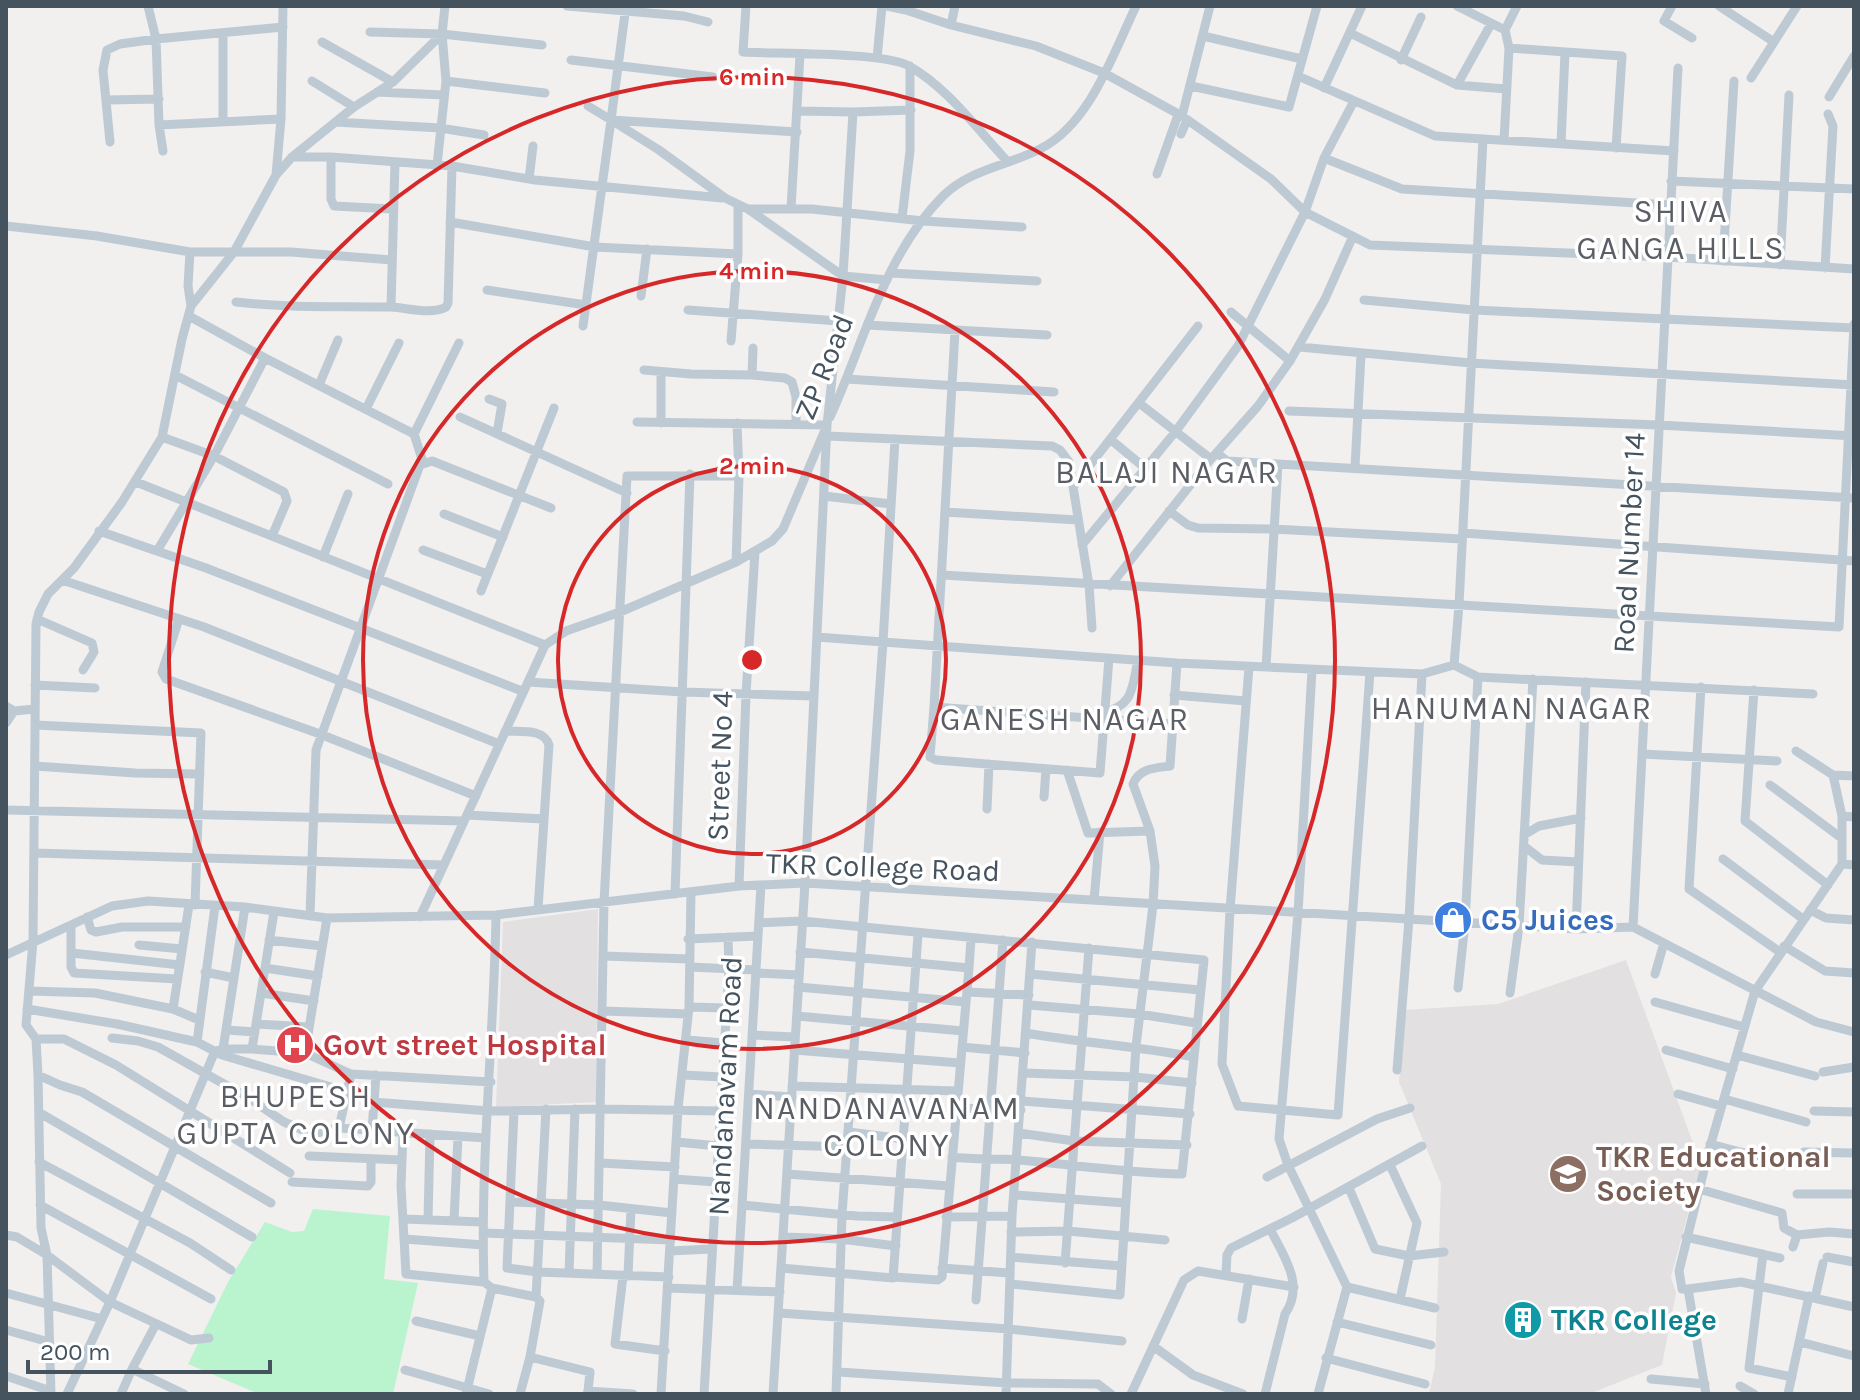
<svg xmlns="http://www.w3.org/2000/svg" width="1860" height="1400" font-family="Karla,sans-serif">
<rect width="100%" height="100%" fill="#f2efef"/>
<path fill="#e3e0e1" d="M598,909l-2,193 -100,5 7,-185z
M1626,960l75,205 -30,112 5,16 -14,72 -73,29h-160l6,-28 6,-182 -42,-102 4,-72 95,-6z"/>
<path fill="#b9f4cf" d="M313,1209l77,7 -6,63 34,4 -25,111h-134l-71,-30 40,-82 37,-60 27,10 12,-1z"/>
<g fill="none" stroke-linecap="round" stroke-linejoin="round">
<path stroke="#becad3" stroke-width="9" d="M148,6l8,33 3,86
M567,6l117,10 24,6
M626,6l-15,114 48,30 66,48 23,11 95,67 -16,149 -22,458 -32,511
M746,6l-3,46c33,2 143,0 166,14 39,22 68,63 98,95
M887,6l19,4
M907,6l-1,4 45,15 85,21 68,27 78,43 89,63 34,33 65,33 297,12 187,12
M1457,6l48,24
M1672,6l-8,15 28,17
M1719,6l55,36
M951,25l4,-19
M370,32l72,2 100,11
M1350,33l107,52 49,4
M1203,36l99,23
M322,42l71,40
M1509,48l113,8 -6,92
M877,58l5,-52
M571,60l142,17
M1401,60l20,-43
M1298,76l137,60 239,15
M1751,78l46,-72
M312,81l42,26
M446,81l99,12
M1457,85l34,-61
M1191,86l98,21 28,-101
M1324,88l38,-82
M377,92l67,3
M1829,97l25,-41
M106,100l53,-1
M588,106l23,14 186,12
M798,111l55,1
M1182,116l28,-110
M223,122v-88
M335,122l105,6 44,7
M1181,134l6,-14
M1504,140l5,-92 -4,-18 12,-24
M110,142l-7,-72 4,-20 13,-6 36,-5 127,-12
M1561,144l4,-92
M163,151l-4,-26 122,-6
M331,157v42l3,7 58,3
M1324,158l78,31 268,16
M437,165l9,-84 -4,-47 3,-28
M452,166l83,14 187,18
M1157,174l21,-59
M276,175l5,-56 2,-113
M529,179l4,-33
M1671,181l183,8
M791,208l9,-153
M748,209h64l111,12 99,6
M902,218l8,-67v-85
M450,222l145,25 143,7
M6,226l91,10 93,16h101l101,8
M1723,261l11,-180
M1780,265l9,-170
M1825,268l8,-142 -5,-12
M891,273l146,8
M887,280l-44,-4 10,-164 58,-2
M487,290l99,15
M641,296l6,-47
M1364,300l110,10 380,18
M236,302c52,6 103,4 155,5 17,1 40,8 55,0l2,-4 4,-137 -121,-9h-39
M191,306l43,-54 42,-77 16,-18 62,-50 39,-25 49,-48
M391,307l4,-145
M688,310l151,11
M1231,312l59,49
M867,325l180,10
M583,326l28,-206
M731,341l7,-87v-49
M1299,347l172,16 383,22
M265,358l149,76 45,-91
M644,370l47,4 61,1 1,-27
M661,372v51
M175,375l213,109
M752,375l33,3 7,4 4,15v27
M846,379l208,13
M319,385l19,-45
M489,399l13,5 -5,29
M1139,403l72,56
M366,409l33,-66
M1289,411l370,14 195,11
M460,417l167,76
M830,417c34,-74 54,-162 113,-221 27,-27 64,-30 97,-47 50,-25 73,-95 96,-143
M637,422l190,3
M737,423l2,53
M414,434l9,28
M827,436l225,10 8,4 9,12 20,123 3,43
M162,437l52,19 51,-98 -76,-42
M895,439l-12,203 294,21 245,11 32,-9 24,12 335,17
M1110,439l35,29
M1217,453l10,8 627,37
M1355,467l6,-112
M136,482l409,163
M1073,487l125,-161
M824,496l67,8
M1169,511l19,14 10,3 75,1 189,10
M945,512l133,8
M444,514l59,23
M99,531l107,37 316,123
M1463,533l391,28
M1082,545l94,-114 62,-85 67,-134 19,-54 30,-57
M423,550l64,24
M157,551l57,-95 70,36 3,9 -15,35
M323,557l25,-63
M942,575l897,52 15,-303
M62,580l142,47 295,117
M1110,586l101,-127 47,-53 32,-45 35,-62 28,-63
M481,591l73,-183
M37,619l55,24 2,9 -11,18
M179,619l-17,53 4,7 154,55 156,62
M817,637l66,5 -41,573 -6,179
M1109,658l-9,115 -164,-13 -6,-3 4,-50 238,17
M1454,665l5,-60 24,-466
M1249,667l-19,243 -8,154 16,42 100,9 32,-443
M1266,667l12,-203
M1312,670l-14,243 -19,226 9,26 59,122 -29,107
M528,682l155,10 131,4
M35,685l60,3
M1701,687l-12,202 91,63
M1754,690l-9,131 83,64
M1174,695l72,6
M6,706l8,5 21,-2
M934,707l21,-376
M1103,713c31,-8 29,-25 35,-53
M6,723l8,-12
M35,725l166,8 -6,172
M505,731c16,1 39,-3 44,14l-11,164
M1796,751l37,24 21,1
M1642,754l135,7
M35,766l100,7 65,1
M1770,785l70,52
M1044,797l2,-28
M987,809l2,-45
M6,810l458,11
M467,815l77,4
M1842,816l12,1
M1150,831l-17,-47c6,-16 22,-16 37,-18l7,-103
M1524,835l15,-9 42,-8
M1524,846l18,14 36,2
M34,853l410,12
M1723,859l80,60
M1842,864l12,1
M739,886l7,-192 9,-142
M675,894l15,-420
M1094,900l6,-68
M1810,910l16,8 28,2
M496,915c-2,122 -16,245 -12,367l8,6 44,9 4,4 -10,56 -10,37
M310,916l6,-166 104,-285 12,-4 119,47
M87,917l4,13 5,2 26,-5h64
M420,917l125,-272 21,-14 54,-19 116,-50 36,-21 11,-12 42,-99
M759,923l43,-2 402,39 -22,214c-54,-1 -107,-9 -162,-14 -22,-2 -45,0 -68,-3
M71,926v41l3,6 103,6
M1633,927l45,-859
M1576,929l10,-247
M688,939l70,-3
M269,940l53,6
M139,945l43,4
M1784,946l41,25 29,2
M800,952l169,16 2,-29
M72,953l108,12
M6,955l106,-49 36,-5 97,6 82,11 169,-3 243,-29 66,-3 771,46 57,-2 183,95 38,10
M603,956l86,3
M690,967l66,3
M265,968l53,8
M205,972l29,6
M756,973l43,2
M1030,974l170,16
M1655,974l9,-31
M798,987l168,15
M1458,988l7,-65 13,-246
M30,991l65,2 78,16 26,11
M967,992l62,3
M261,993l53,8
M1510,993l9,-67 14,-247
M1655,1002l89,25
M1029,1005l110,9 57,9
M689,1007l37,1
M27,1009l90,15 80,18 25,13 126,37
M173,1009l16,-104
M603,1011l85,3
M797,1016l166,15
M256,1024l53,3
M227,1030l28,2
M1026,1033c56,10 112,13 168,24
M752,1035l43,2
M112,1038l26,3 20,6 91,51 35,24 28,12 27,-6 147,10
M36,1039h28l52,26 174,108
M687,1040l37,3
M197,1042l18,-136
M962,1047l63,6
M223,1049h29l53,4 46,21 140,8
M252,1049l22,-137
M794,1050l166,13
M1666,1050l67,19
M305,1053l22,-135
M1737,1055l78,21
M1397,1070l12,-151 13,-245
M1823,1072l31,-5
M1024,1073l111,4 57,6
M38,1075l22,10 22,7 189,111
M684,1075l38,2
M792,1086l166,5
M749,1094l43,3
M1678,1094l43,12
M1724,1099l82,23
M1022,1101l168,13
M373,1102l116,9 113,-2 118,2
M956,1108l65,2
M514,1111l-7,157 31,4 131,5
M1814,1111l40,1
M40,1113l212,124
M339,1128l12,-54
M372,1130l4,-55
M849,1132l55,7
M403,1133l-2,53 5,88 78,8
M1019,1133l55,8 113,4
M677,1142l41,4
M746,1144l102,3
M1710,1144l80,21
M1804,1152l50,1
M309,1156l93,4
M39,1162l151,81 41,27
M600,1163l75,4
M1390,1165l27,58 -17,76
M787,1174l162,12
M1267,1177l110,-58 33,-11
M674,1179l42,3
M292,1182l76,4 3,-4v-22
M1349,1188l26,61 34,7 35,-4
M1699,1189l83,24 2,15 13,7
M1797,1194h57
M1015,1195l110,8
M510,1202l89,3 73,8
M40,1205l171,94
M742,1205l115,11 40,1
M946,1217l66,-1
M404,1219l78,3
M428,1220l2,-86
M454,1220l4,-84
M1011,1232l57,-1 97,9
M483,1233l188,7
M6,1235l11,2 30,18 63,47 81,38 18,-2
M783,1237l58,2 55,7
M1686,1237l94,21
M405,1239l78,6
M1793,1247l4,-12 32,-3 25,2
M670,1251l41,-2
M1763,1254l-14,114 43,9
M1011,1257l111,9
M1827,1257l27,5
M1065,1263l24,-315
M781,1268l112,10 25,-343
M942,1268l67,5
M569,1273l6,-164
M597,1274l7,-372 23,-426h112l-3,86
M1226,1275l1,-20 4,-7 61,-30 130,-72
M623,1276l-8,68 50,7
M628,1276l3,-67
M894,1277l44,3 4,-3 27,-309
M1010,1284l110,11 16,-249 17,-141 2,-39 -5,-35 -62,2 -21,-63
M1347,1287l88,21
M668,1288l112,4
M1688,1289l53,-7 113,25
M737,1290l24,-405
M6,1293l96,26
M536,1297l10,-188
M1815,1298l8,-35
M976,1300l27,-360
M779,1313l230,16 113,12
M1242,1319l7,-40
M416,1321l64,15
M1337,1322l94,23
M6,1330l43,12
M1800,1342l54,14
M1153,1346l40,29 50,19
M530,1357l60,15 -2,19
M1326,1358l99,26
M132,1369l24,-45
M405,1370l84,24
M838,1372l169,11 91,1 13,10
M6,1376l45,15
M1651,1379l54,5
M1740,1386l14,8
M51,1394l-4,-139 -6,-27 -3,-153 -2,-36 -10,-14 7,-84 3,-317 3,-12 9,-18 26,-26 48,-66 40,-65 20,-98 9,-33 -3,-20 2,-34
M67,1394l43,-92 105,-251 8,-2 22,-142
M121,1394l11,-25 52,25
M466,1394l26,-106
M587,1394l1,-3 45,3
M661,1394l17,-285 11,-102 2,-115
M704,1394l25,-426 -1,-31
M1006,1394l6,-178 20,-274
M1131,1394l53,-114 14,-9 96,16
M1265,1394l20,-80c20,-29 -1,-58 -15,-85
M1706,1394l-18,-105h-6l-3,-18 30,-121 46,-159 87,-127v-48l-9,-41
M1788,1394l21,-98"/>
</g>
<g fill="none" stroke="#d62828" stroke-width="4">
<circle cx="752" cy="660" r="194"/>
<circle cx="752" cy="660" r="389"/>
<circle cx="752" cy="660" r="583"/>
</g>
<defs>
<symbol id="shop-disc" viewBox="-11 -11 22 22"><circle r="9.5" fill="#3f7fe0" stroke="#fff"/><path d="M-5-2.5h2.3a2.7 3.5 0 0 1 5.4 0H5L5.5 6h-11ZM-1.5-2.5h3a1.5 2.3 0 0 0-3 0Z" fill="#fff"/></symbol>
<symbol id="hospital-disc" viewBox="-11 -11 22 22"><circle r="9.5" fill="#e0444e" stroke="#fff"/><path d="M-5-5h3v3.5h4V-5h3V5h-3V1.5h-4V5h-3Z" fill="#fff"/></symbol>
<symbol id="university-disc" viewBox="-11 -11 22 22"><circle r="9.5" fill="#8d6e63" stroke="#fff"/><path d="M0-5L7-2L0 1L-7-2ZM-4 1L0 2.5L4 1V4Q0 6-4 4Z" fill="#fff"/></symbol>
<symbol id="building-disc" viewBox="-11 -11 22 22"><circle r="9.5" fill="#0f9aa8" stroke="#fff"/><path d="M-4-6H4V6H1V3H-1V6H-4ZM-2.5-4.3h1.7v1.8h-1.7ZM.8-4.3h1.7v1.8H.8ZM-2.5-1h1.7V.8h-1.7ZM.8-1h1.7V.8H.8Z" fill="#fff"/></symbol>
</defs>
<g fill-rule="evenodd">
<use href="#shop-disc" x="1431" y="898" width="44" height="44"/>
<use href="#hospital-disc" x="273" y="1023" width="44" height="44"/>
<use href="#university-disc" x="1546" y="1152" width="44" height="44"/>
<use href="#building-disc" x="1501" y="1298" width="44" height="44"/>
</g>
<g text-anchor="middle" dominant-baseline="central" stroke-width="7" stroke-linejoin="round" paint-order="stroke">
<g font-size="30" fill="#45535f" stroke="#fff">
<text transform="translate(824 367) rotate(-68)">ZP Road</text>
<text transform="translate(1629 543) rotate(-87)">Road Number 14</text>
<text transform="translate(720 766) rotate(-88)">Street No 4</text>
<text transform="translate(883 867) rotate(2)">TKR College Road</text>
<text transform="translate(725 1086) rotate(-87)">Nandanavam Road</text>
</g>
<g font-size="30" font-weight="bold" fill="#366cbe" stroke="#fff" text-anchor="start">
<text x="1481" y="920">C5 Juices</text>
</g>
<g font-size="30" font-weight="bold" fill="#be3a42" stroke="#fff" text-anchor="start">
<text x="323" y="1045">Govt street Hospital</text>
</g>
<g font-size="30" font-weight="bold" fill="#785e54" stroke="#fff" text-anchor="start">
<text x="1596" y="1157">TKR Educational<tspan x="1596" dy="34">Society</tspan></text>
</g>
<g font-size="30" font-weight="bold" fill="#0d838f" stroke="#fff" text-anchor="start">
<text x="1551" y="1320">TKR College</text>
</g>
<g font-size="32" letter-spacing="2" fill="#5b5f65" stroke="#fff">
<text x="1681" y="211">SHIVA<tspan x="1681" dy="37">GANGA HILLS</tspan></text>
<text x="1167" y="472">BALAJI NAGAR</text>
<text x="1512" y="708">HANUMAN NAGAR</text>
<text x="1065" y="719">GANESH NAGAR</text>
<text x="296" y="1096">BHUPESH<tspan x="296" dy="37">GUPTA COLONY</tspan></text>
<text x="887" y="1108">NANDANAVANAM<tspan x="887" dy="37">COLONY</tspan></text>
</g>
</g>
<circle cx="752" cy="660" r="12" fill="#d62828" stroke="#fff" stroke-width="4"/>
<g font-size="24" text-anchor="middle" font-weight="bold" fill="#d62828" stroke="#fff" stroke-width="7" stroke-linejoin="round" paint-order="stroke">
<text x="752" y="85">6 min</text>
<text x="752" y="279">4 min</text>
<text x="752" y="474">2 min</text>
</g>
<rect width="1860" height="1400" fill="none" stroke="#45535f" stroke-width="16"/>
<path d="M28 1360v12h242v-12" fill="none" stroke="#45535f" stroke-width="4"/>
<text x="40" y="1360" font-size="24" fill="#45535f" stroke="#ffffff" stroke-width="6" paint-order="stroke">200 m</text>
</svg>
